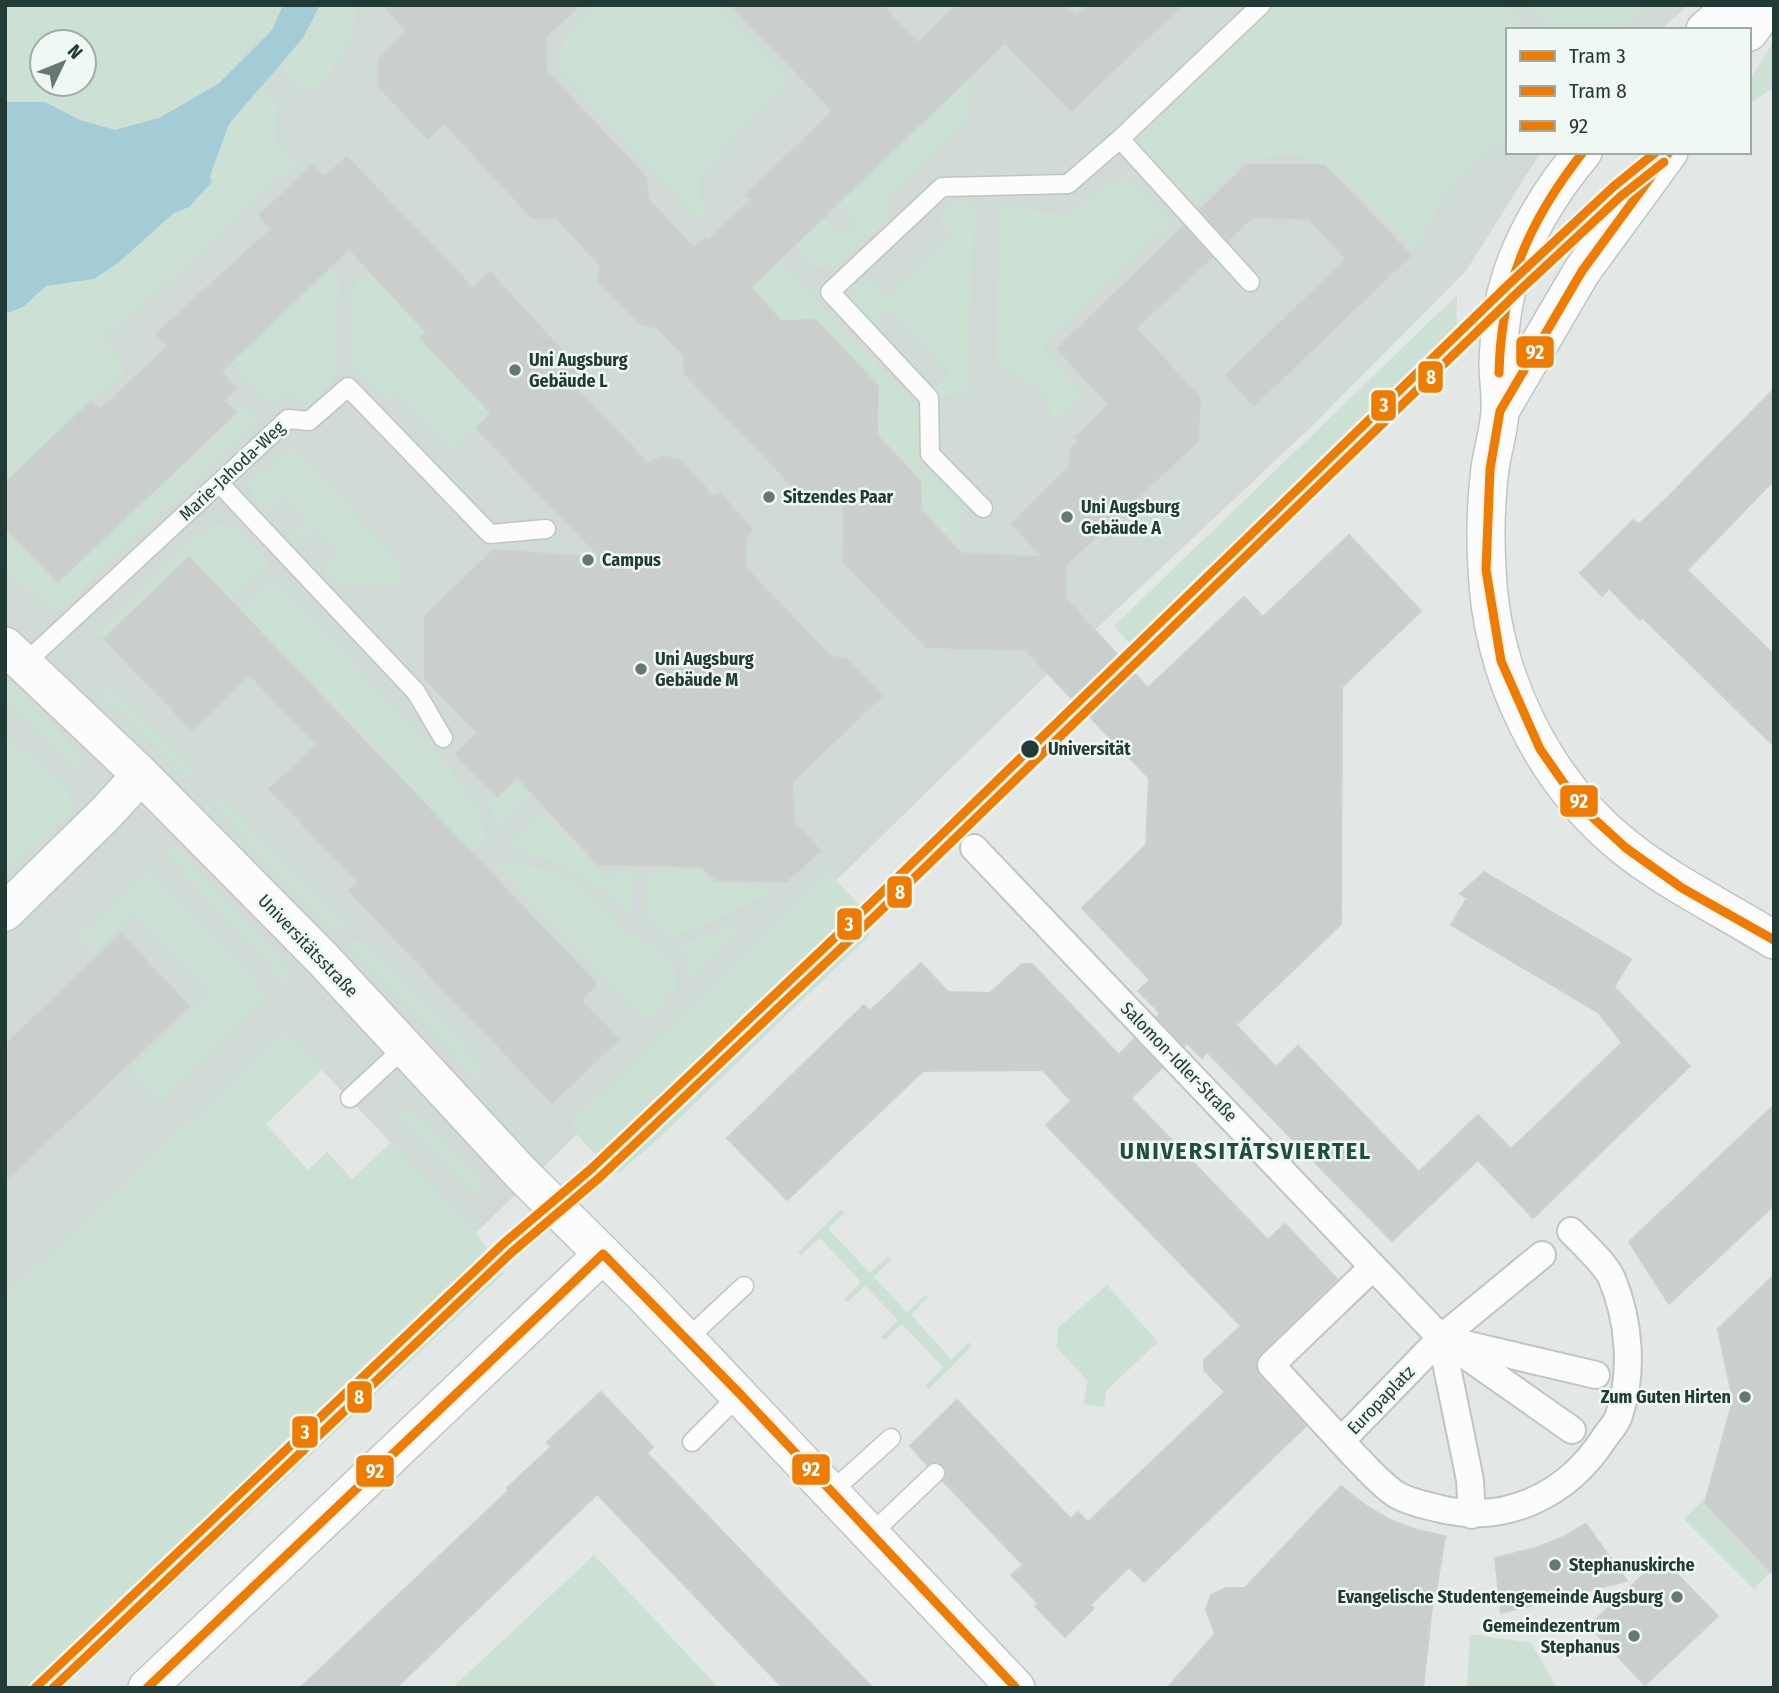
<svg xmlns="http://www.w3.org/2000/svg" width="1779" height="1693" font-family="'Fira Sans Condensed',sans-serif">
<rect width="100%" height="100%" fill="#e3e8e6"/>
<path fill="#d0dad6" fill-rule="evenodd" d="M5,5h1683l-27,25h-153v122h33l-75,119 -156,157 -281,264 -553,541 -190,-201 -281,266zM42,42h42v42h-42z"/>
<path fill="#cce1d4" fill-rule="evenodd" d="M5,5h351c0,35 -17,54 -36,81l-14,3 -8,-2 -40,-50 -18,21 37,46 -2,35 21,23 -167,155 -28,19 16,20 7,17 -33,28 -86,82zM42,42h42v42h-42z
M598,5h119l71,73 -86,94 -4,23 13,14 -14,9 -137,-147 3,-32z
M1275,5h229l24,25h-20v105l-49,41 -1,6 -10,8 -35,61c-19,-23 -79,-86 -106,-93 -19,-5 -45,0 -65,2l-46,44 -28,-23 -35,-41z
M1528,5h119l-28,25h-67z
M1774,40v47l-25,17v-22z
M969,78l-4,44 -82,81 11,11 -52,49 -24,5 -23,-23 29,-28 19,20 13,-13 -19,-20z
M1125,176l47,45 -130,125 42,52 -31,20 -8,-25 -49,-32 3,-153 69,6z
M964,196l11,12 -9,185 -24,4 -8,-8 16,-16 -62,-65 -17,16 -21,-24 21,-20 16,16 66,-60 -15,-17z
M778,260l139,144 3,55 42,47 -1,47 -46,-50 -45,-43 8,-74 -62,-66 -35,1 -30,-34z
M331,267l9,10 -7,105 -26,24 -17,-16 -18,16 -41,-43z
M369,271l36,39 4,-3 20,22 -8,9 77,69 -44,42 -58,-58 -10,8 -35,-35 3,-79z
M1457,295l-1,59 -312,304 -30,-32z
M244,405l13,14 -196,190 -14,-3 -42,-36v-42l53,54z
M288,449l11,5 102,110v18l-66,1 -14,-13 18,-18 -24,-25 -18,16 -8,-7 18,-17 -21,-25 -19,17 -14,-16 -4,-10z
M213,523l20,5 36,36 -39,37 -41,-43 -85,81 -9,-3z
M273,579l170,181 35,49 8,27 -15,16 -232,-242z
M5,678l31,27 43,49 9,22 -83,-74z
M109,688l87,83 -8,7 -86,-83z
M5,735l61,52 6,20 -4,8 -63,59z
M518,780l12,13 -34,35 -11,-40 8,6 8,1z
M222,799l123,128 -8,8 -122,-129z
M545,810l63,70 16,-11 11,2 -5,42c-38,-33 -75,-56 -125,-66z
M156,842l24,8 115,126 -9,8z
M499,861l43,8 37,16 32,29 10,14 43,26 11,16v19l-29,31 -151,-156z
M147,871l121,125 -108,106 -30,-32 81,-79 -77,-79 -40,39 -15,-15z
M650,871h51l11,12 53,3 7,6 -59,30 -42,15c-11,-6 -14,-15 -25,-20z
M828,872l43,45 -2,19 -210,202 -40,35 -11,-5 -36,-39v-6z
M747,924l-55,54 -11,-34z
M357,938l131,134 -9,8 -131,-134z
M286,1032l37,37 -57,55 42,46 19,-18 25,27 39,-37 85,91 28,40 -440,415h-59v-390z
M409,1107l75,79 -9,9 -74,-79z
M841,1209l3,4 -16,16 42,44 18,-17 3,4 -17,17 33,35 18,-17 3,3 -17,17 40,44 18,-17 3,4 -43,43 -4,-4 18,-18 -41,-43 -17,17 -4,-4 17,-17 -33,-34 -17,16 -4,-3 17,-17 -41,-44 -19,17 -3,-3z
M1107,1285l51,57 -52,49 -2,16 -20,-3 3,-24 -30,-32 1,-20z
M1727,1476l-16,33 60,63 -17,17 -70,-70z
M594,1555l125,133h-267z
M1470,1634l61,9 26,45h-90z"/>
<path fill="#a3ccd7" d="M283,5h37l-17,33 -74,86 -19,52 2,6 -23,25 -15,6 -56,50 -24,16 -48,7 -23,21 -18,7v-212h40l35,18 35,10 44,-12 59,-34 54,-54z"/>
<path fill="#cacfcd" stroke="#ccd1cf" stroke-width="2" d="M384,5h196l-34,32v34l100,106 2,22 46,49 11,-10 2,3 44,-41 -5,-5 87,-84 -102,-106h151l36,38 39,-38h108l11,11 11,-11h95l-111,106 -66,-68 -254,244 30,34 35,-1 62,66 -1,49 43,46 1,29 40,43 82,4 -32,-33 59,-58v-16l9,-9 -3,-4 33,-32 -52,-56 127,-123 28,31 -76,71 64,70 -2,43 -132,124 -1,33 83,90 96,-91 19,20 86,-82 72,76 -79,76 -1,237 -105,101 40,42 22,-21 121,126 59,-57 33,34 111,-106 -23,-30 -148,-88 16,-27 -7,-4 24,-22 147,87 -17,28 76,79 -157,152 -55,-58 -86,81 -185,-189 -5,6 -15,-15 -3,3 -27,-29 3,-4 -22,-22 12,-11 -68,-72 64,-63 3,-67 -124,-128 -99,-3 -83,-85 1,-57 -38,-5 -122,-127v-17l-27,-28 -18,-5 -41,-41 3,-16 -45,-48h-24l-88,-95 -16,16 -50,-53 1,-27 27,-27z
M347,157l126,131 17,-16 89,97 -12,11 82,84 13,-8 17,4 35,37 6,-4 32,36 -6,8 -1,30 85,89 17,3 35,37 -90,86 2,40 26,29 -34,31 -70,-2 -14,-13 -104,-3 -81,-87 -20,20 -41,-43 21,-21 -52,-54v-63l68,-66 108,8 -125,-130 15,-15 -71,-75 6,-6 -77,-83 -128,123 16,17 -13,11 12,13 -178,169 -53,-54v-45l86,-82 9,9 68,-64 -12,-12 115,-105 -12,-14 54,-50 11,12z
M1246,165h78l87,90 -157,151 -28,-31 120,-116 -37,-40 -57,-2 -24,24 -28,-31z
M1774,389v91l-87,90 87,85v91l-132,-129 -2,3 -31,-32 -7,8 -22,-23 53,-53 6,4 26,-24z
M189,557l408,427 -16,16 38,39 -67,64 -203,-212 9,-9 -89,-93 48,-44 -68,-71 -57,56 -88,-91z
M121,934l68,72 -184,175v-136z
M921,963l27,29 42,1 32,-29h10l87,91 15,-16 28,29 -31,30 137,142 17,-16 52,55 -77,75 -4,7v8l3,7 47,50 -162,156 -15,-15 -39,38 4,3 -29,29 -30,-31 3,-3 -27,-28 12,-10 -80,-84 3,-5 -2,-10 -6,-4 -11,3 -17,-19 47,-46 114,119 7,-7 10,10 137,-130 -21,-22v-10l37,-34 -195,-201 25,-24 -28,-31 -120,1 -136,129 -60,-62 137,-133 6,6z
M1774,1105v100l-105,99 -40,-62z
M1774,1275v300l-69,-72 28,-103 -15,-71z
M601,1392l52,55 -6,6 226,235h-90l-186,-194 -201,194h-96l209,-198 -2,-2 44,-41 -4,-5z
M1341,1486l24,19 25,15 27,10 28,6 -10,62h-2l-10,90h-256l48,-54 -9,-24 5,-15 15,-7h19z
M1586,1524l41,57 -126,32 -6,-55 40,-10 26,-10z
M1661,1558l57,58 -73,69 -56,-59z"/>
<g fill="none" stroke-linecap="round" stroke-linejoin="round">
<defs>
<path id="service" d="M1120,139l130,143
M219,483l197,209 27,46
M983,508l-53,-54 -1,-56 -99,-106 112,-105 126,-3 52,-45 141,-134
M24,664l264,-245 21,2 39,-34 142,147 56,-5
M350,1098l55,-51
M687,1339l57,-53
M692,1442l48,-48
M831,1492l60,-54
M871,1534l64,-61"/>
<path id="pedestrian" d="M974,848l467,490 131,92
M1373,1267l-102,98c28,30 55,60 83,90 13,13 27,30 43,40 12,7 27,10 40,13 68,18 131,-13 168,-71 5,-7 12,-14 14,-22 15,-43 10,-95 -7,-136 -6,-15 -30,-36 -41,-48
M1441,1338l29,142 2,35
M1456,1342l140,33
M1341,1441l100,-103 101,-83"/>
<path id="minor" d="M1705,30l29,-25
M1749,32l19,-27
M1583,152c-33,39 -63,88 -76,138 -6,22 -8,50 -9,73 0,16 3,32 2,48 -1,19 -7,38 -10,57 -4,33 -5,68 -3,100 4,106 56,214 139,280 46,36 98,61 148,92
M1500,411l82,-140 87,-119
M5,646l136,129 181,183 199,215 121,120 374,395
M5,912l100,-98 36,-39
M147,1688l456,-434"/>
</defs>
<use href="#service" stroke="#c0c5c3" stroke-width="21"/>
<use href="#pedestrian" stroke="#c0c5c3" stroke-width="30"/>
<use href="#minor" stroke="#c0c5c3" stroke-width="40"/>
<use href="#service" stroke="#fbfcfb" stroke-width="18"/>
<use href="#pedestrian" stroke="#fbfcfb" stroke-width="26"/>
<use href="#minor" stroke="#fbfcfb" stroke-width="37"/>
<defs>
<path id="bus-1" d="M1669,152l-87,119 -82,140 -10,58 -4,101 15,91 39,88 23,33 28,34 35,32 56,40 92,52
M1499,373c2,-89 30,-152 84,-221
M603,1254l137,140 276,294
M147,1688l456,-434"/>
</defs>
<use href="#bus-1" stroke="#f0f8f4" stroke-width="14"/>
<use href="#bus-1" stroke="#ef7c00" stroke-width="9"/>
<defs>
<path id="tram-1" d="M35,1688l469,-445 87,-74 276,-262 642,-623 104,-97 43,-35"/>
<path id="tram-2" d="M53,1688l459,-436 87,-74 276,-262 642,-623 104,-97 43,-34"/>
</defs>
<use href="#tram-1" stroke="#f0f8f4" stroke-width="14"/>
<use href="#tram-2" stroke="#f0f8f4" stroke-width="14"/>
<use href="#tram-1" stroke="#ef7c00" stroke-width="9"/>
<use href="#tram-2" stroke="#ef7c00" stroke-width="9"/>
</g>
<g fill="#657874" stroke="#f0f8f4" stroke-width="2.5">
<circle cx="515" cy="370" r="7"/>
<circle cx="769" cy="497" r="7"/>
<circle cx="1067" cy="517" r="7"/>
<circle cx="588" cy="560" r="7"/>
<circle cx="641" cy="669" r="7"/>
<circle cx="1745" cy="1397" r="7"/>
<circle cx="1555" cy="1565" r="7"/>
<circle cx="1677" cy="1597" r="7"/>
<circle cx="1634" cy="1636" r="7"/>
</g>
<circle fill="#213b36" stroke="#f0f8f4" stroke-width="2.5" cx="1030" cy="749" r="10"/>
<g text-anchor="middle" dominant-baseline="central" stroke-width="5" stroke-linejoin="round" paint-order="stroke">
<g font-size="18" font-weight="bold" fill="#213b36" stroke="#f0f8f4" text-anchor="start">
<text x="529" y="360">Uni Augsburg<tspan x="529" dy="21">Gebäude L</tspan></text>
<text x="783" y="497">Sitzendes Paar</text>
<text x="1081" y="507">Uni Augsburg<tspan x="1081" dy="21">Gebäude A</tspan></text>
<text x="602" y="560">Campus</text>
<text x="655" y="659">Uni Augsburg<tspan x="655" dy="21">Gebäude M</tspan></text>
<text x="1731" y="1397" text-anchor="end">Zum Guten Hirten</text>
<text x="1569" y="1565">Stephanuskirche</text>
<text x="1663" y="1597" text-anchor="end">Evangelische Studentengemeinde Augsburg</text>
<text x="1620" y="1626" text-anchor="end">Gemeindezentrum<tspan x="1620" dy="21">Stephanus</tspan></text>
</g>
<g font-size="18" fill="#213b36" stroke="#f0f8f4">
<text transform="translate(232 471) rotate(-43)">Marie-Jahoda-Weg</text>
<text transform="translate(308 946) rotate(46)">Universitätsstraße</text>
<text transform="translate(1179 1062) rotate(46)">Salomon-Idler-Straße</text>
<text transform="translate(1381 1400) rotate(-46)">Europaplatz</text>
</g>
<g font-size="18" font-weight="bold" fill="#213b36" stroke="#f0f8f4" text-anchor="start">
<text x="1048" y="749">Universität</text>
</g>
<g font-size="24" font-weight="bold" letter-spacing="2" fill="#1d4d45" stroke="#f0f8f4">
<text x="1246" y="1151">UNIVERSITÄTSVIERTEL</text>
</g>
</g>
<g stroke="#f0f8f4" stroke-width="2.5">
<rect x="1515" y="335" width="40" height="34" rx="7" fill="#ef7c00"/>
<rect x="1417" y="360" width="27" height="34" rx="7" fill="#ef7c00"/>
<rect x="1370" y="389" width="27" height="33" rx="7" fill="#ef7c00"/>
<rect x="1559" y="784" width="40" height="34" rx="7" fill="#ef7c00"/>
<rect x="886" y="875" width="27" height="34" rx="7" fill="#ef7c00"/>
<rect x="836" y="907" width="27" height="34" rx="7" fill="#ef7c00"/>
<rect x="346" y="1380" width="27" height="34" rx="7" fill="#ef7c00"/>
<rect x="291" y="1415" width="28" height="34" rx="7" fill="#ef7c00"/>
<rect x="791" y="1453" width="40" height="33" rx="7" fill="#ef7c00"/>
<rect x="355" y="1454" width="40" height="34" rx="7" fill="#ef7c00"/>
</g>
<g font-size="19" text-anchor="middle" font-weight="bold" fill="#fff">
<text x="1535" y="359">92</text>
<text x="1431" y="384">8</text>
<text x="1384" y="412">3</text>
<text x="1579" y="808">92</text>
<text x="900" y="899">8</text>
<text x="849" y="931">3</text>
<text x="359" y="1404">8</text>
<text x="305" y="1439">3</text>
<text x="811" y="1476">92</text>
<text x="375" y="1478">92</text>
</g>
<rect width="1779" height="1693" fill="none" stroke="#213b36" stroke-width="14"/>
<rect x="1506" y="28" width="245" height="126" fill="#f0f8f4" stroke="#9daca8" stroke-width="2"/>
<rect x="1520" y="51" width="35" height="10" fill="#ef7c00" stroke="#9daca8" stroke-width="2"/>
<text x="1569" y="63" font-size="21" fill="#213b36">Tram 3</text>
<rect x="1520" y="86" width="35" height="10" fill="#ef7c00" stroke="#9daca8" stroke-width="2"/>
<text x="1569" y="98" font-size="21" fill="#213b36">Tram 8</text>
<rect x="1520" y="121" width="35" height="10" fill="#ef7c00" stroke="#9daca8" stroke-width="2"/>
<text x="1569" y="133" font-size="21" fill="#213b36">92</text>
<g transform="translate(63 63) rotate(47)"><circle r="33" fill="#f0f8f4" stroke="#9daca8" stroke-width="2"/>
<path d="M0-5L12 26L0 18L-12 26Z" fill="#657874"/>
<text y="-10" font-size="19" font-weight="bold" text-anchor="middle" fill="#213b36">N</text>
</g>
</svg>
